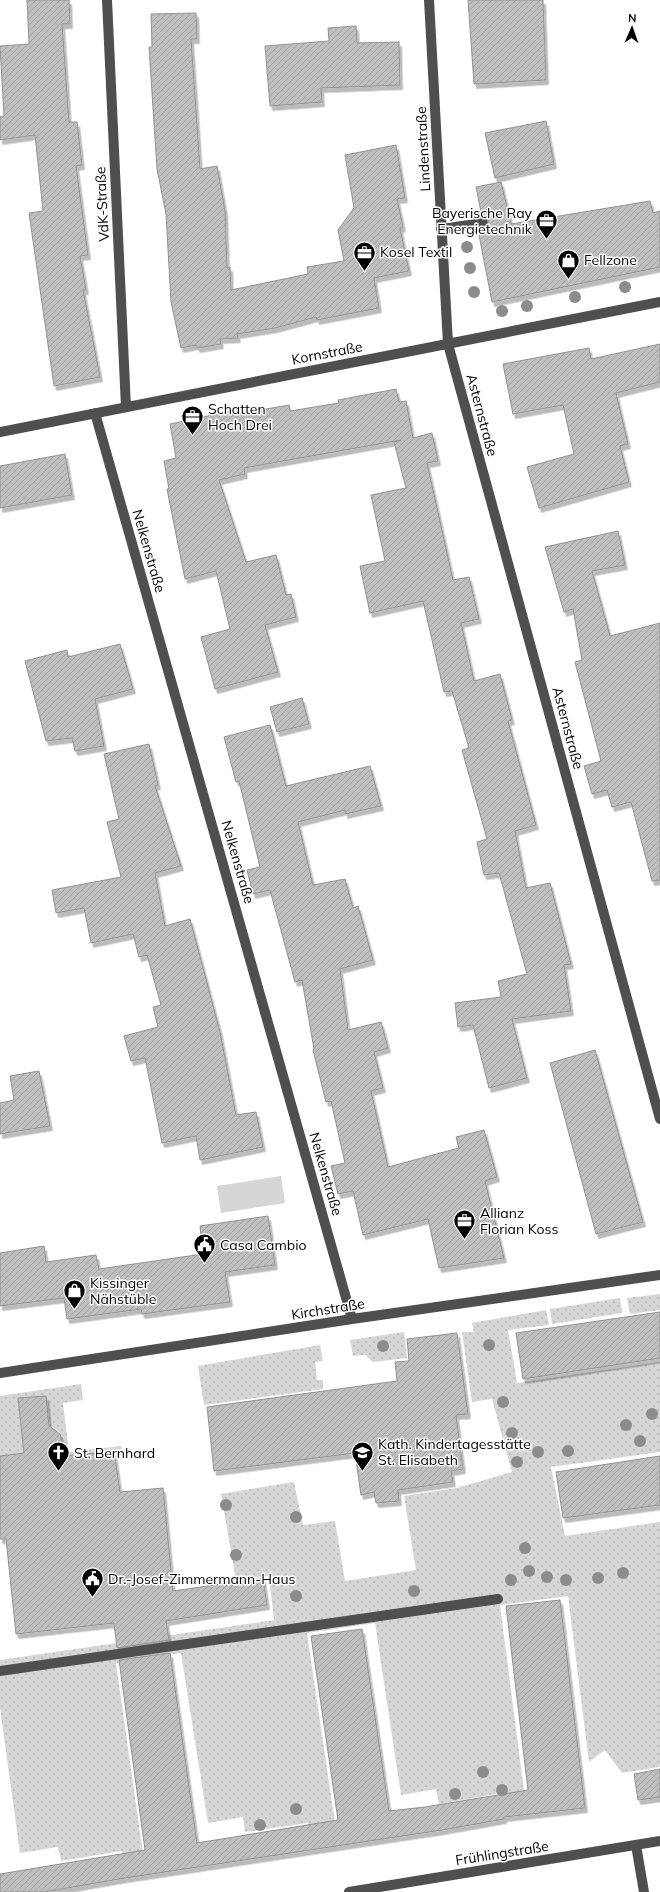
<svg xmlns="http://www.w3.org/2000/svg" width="660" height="1892" font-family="Mulish,sans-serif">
<defs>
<pattern id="grass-dots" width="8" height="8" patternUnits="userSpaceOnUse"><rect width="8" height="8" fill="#d6d6d6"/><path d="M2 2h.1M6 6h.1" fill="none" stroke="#b6b6b6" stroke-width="1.8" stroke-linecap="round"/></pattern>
<pattern id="building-hatch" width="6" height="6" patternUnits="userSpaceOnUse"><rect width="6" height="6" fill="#bfbfbf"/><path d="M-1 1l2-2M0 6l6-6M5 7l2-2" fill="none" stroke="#a2a2a2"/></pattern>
<filter id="shadow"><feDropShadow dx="2.5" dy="4.5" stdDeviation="0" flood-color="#0004"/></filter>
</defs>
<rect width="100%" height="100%" fill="#fff"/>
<path fill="url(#grass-dots)" d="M660,1294v16l-30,4 -3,-16z
M620,1298l2,15 -70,11 -2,-15z
M546,1310l3,15 -41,5 9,53 143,-21v90l-109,15 14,69 95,-14v245l-38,6 -17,-23 -16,12 -21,-166 -68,9 27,209 -21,3 -4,-24 -63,11 -3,-15 -35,6 -26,-172 -68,10 31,210 -25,4 -5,-24 -63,9 -2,-15 -35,6 -27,-170 -65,10 30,212 -19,3 -5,-27 -61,10 -3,-14 -38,6 -20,-145v-48l274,-40 -5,-44 -33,4 -15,-86 73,-12 9,43 32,-4 10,60 71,-11 -12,-74 53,-8 55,-16 -20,-73 -20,3 -10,-70h12l-2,-9z
M404,1332l3,26 -34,4 -8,-7 -12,1 -3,-16z
M320,1345l3,16 -8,1 2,18h6v9l-119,16 -6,-39z
M81,1384l2,16 -20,3 6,49 52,-6 1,3 -69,9c5,-9 11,-16 6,-26l-9,-3 -5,-33 -27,2 6,55 -24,3v-60z"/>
<path fill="#d6d6d6" d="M281,1176l4,27 -64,10 -4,-27z"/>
<path fill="url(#building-hatch)" stroke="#939393" filter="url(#shadow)" d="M27,0h42l1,24h-8l7,98h8l5,43 -6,1 12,89 -8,1 6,34h-3l17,87 -46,9 -25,-173 14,-2 -8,-76 -35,5v-23l4,-1 -4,-70 29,-2z
M468,0h75l3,80 -72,4z
M196,13l1,26h-6l9,130 17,-3 8,45 2,57 3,-1 1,23 77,-16 -1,-7 37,-6 -6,-31 16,-22 -9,-53 51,-10 9,53 -8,1 6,28 -3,1 9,43 -35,7 5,30 -62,12 -1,-3 -41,11 -38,6 1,4 -18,1 1,5 -23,4 -2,-3 -15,3 -10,-46 -5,-88 -9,-45 -8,-122h3l-1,-33z
M356,26l1,17 42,-1 1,43 -79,3 1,14 -52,4 -5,-60 64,-5 -1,-13z
M546,121l8,43 -59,14 -10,-45z
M501,182l10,42 139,-23 3,12 7,-2v56l-168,35 -14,-72 9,-2 2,-6 -1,-3 -6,-2 -6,-30z
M660,344v38l-44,11 12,51 -8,2 9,36 -90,26 -12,-41 47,-13 -11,-49 -50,9 -10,-50 86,-16 2,11z
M396,389l3,13 7,-1 7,37 19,-5 6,28 -11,2 26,117 16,-3 10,42 -18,4 13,58 26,-7 12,46 -4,1 28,104 -21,6 11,57 24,-5 21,81 -7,1 7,46 -59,8 15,59 -38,10 -16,-63 -15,2 -3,-24 46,-6 -3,-16 29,-7 -28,-101 -15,2 -7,-33 10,-3 -25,-89 7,-2 -17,-57 -8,1 -21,-91 -53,12 -10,-47 25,-5 -14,-66 35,-7 -12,-46 7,-2 -157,28 1,6 -26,6 27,82 30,-7 10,40 5,-1 5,23 -31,8 13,47 -63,17 -14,-52 29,-8 -14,-58 -31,8 -18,-90h2l-5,-28 12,-3 -6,-34 61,-13 1,4 57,-10 1,6 49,-8 -1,-3z
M65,454l7,41 -72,13v-42z
M618,531l7,34 -33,6 18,65 50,-13v257l-8,1 -21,-79 -19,5 -5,-17 -15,4 -8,-28 17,-5 -26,-99 7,-2 -9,-51 -9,3 -19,-65z
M120,644l13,45 -38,10 9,47 -29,5 -3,-13 -26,3 -21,-80 42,-11 1,7z
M302,698l7,26 -32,8 -7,-25z
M270,725l16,61 84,-20 11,40 -36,8v-4l-47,12 15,63 32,-6 8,29 5,-2 15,54 -33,9 8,61 33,-8 7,26 -14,4 9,36 -12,3 17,76 71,-19 -3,-11 28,-7 13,47 -12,4 19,77 -65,10 -11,-49 -65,16 -10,-44 -15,3 -7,-28 14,-3 -14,-62 -5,1 -13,-52 1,-1 -12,-69 -7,2 -25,-92 -17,4 -6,-24 13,-3 -21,-86 -3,1 -12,-45z
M149,744l9,41 -3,1 26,80 -26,7 10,53 25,-7 30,113 16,83 20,-3 7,35 -63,13 -4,-24 -34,7 -17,-85 -14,3 -7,-25 34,-9 -5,-20 8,-2 -14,-50 -8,2 -6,-23 -42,9 -7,-35 -28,5 -4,-23 69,-13 -14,-55 12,-3 -15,-65z
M595,1050l48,172 -47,12 -46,-171z
M39,1071l11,55 -50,8v-31l14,-3 -4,-24z
M268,1216l7,49 -50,7 5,30 -88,12 -1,-5 -74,10 -3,-21 -64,8v-53l44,-7 2,16 50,-7 3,14 104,-15 -3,-28z
M660,1312v46l-137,21 -7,-46z
M457,1333l11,81 -12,1 7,54 -12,2 2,11 -55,8 1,11 -23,2 -2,-11 -13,3 -6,-42 -141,18 -7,-64 190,-26 -2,-19 14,-1 -2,-22z
M46,1396l3,30 11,8 6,22 48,-5 6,41 43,-4 10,103 90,-13 4,27 -101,16 3,19 -52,8 -3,-25 -98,11 -10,-95h-6v-83l24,-3 -6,-55z
M660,1456v49l-97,13 -7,-46z
M560,1600l25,208 -81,9v2l-62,11 -317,48 -81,14h-44v-18l145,-24 -26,-190 51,-7 27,190 141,-23 -27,-184 51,-7 27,182 36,-4 103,-17 -22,-184z
M660,1769v28l-22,3 -4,-26z"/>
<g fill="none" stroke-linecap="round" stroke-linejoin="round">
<path stroke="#4f4f4f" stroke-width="10" d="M107,0l19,407
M429,0l19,344 212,775
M441,229l42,-6
M95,413l257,906
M0,432l660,-130
M0,1373l352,-54 308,-44
M0,1671l498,-72
M636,1845l8,47
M349,1892l311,-51"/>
</g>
<g fill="#8c8c8c">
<circle cx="467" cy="247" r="6"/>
<circle cx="470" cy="268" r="6"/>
<circle cx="625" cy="287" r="6"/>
<circle cx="474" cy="292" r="6"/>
<circle cx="575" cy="297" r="6"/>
<circle cx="527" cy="306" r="6"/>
<circle cx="502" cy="311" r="6"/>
<circle cx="489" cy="1345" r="6"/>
<circle cx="383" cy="1346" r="6"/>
<circle cx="503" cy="1402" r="6"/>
<circle cx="652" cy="1414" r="6"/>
<circle cx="626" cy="1425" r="6"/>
<circle cx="512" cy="1433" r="6"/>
<circle cx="640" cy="1441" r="6"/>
<circle cx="568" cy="1451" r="6"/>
<circle cx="538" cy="1452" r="6"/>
<circle cx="517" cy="1462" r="6"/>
<circle cx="226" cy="1505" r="6"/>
<circle cx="296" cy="1517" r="6"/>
<circle cx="525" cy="1548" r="6"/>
<circle cx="236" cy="1555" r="6"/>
<circle cx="529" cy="1571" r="6"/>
<circle cx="623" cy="1573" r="6"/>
<circle cx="547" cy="1577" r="6"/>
<circle cx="598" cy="1578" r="6"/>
<circle cx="511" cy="1580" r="6"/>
<circle cx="566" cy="1580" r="6"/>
<circle cx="414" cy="1591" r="6"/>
<circle cx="296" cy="1596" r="6"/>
<circle cx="483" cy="1772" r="6"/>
<circle cx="502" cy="1790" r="6"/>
<circle cx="455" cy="1794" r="6"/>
<circle cx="296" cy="1809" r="6"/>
<circle cx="260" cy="1825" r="6"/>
</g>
<defs>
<symbol id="office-pin" viewBox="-11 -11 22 30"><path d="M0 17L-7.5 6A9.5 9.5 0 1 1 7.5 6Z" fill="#000" stroke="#fff"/><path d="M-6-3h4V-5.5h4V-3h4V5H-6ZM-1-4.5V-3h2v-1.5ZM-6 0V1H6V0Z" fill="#fff"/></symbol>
<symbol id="shop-pin" viewBox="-11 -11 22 30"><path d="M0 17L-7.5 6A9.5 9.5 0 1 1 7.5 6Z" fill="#000" stroke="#fff"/><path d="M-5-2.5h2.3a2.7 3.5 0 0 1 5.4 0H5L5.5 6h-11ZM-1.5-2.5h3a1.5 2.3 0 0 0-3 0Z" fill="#fff"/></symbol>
<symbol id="civic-pin" viewBox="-11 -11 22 30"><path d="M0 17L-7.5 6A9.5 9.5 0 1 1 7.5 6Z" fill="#000" stroke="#fff"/><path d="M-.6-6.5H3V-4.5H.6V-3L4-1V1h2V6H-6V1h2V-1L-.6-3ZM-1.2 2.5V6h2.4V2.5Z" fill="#fff"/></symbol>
<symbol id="school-pin" viewBox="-11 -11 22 30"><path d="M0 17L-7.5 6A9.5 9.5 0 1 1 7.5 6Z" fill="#000" stroke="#fff"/><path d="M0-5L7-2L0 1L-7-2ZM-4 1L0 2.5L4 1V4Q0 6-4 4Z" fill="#fff"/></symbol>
<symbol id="church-pin" viewBox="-11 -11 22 30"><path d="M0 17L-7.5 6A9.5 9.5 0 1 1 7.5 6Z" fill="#000" stroke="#fff"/><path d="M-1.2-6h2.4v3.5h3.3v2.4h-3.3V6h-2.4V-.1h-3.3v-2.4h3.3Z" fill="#fff"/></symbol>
</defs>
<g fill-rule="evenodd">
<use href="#office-pin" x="534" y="208" width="25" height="34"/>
<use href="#office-pin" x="352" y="240" width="25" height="34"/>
<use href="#shop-pin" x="556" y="248" width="25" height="34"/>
<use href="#office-pin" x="180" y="404" width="25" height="34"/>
<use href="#office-pin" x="452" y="1208" width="25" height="34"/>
<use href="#civic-pin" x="192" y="1232" width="25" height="34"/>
<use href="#shop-pin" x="62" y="1278" width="25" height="34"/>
<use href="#school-pin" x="350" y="1440" width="25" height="34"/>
<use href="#church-pin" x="46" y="1440" width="25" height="34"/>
<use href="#civic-pin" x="80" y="1566" width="25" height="34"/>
</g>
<g text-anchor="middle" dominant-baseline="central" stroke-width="3" stroke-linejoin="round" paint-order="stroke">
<g font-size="14" fill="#000" stroke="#fff">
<text transform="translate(423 149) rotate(-93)">Lindenstraße</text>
<text transform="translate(102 204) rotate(-93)">VdK-Straße</text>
<text transform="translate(327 353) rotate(-11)">Kornstraße</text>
<text transform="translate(482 415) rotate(75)">Asternstraße</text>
<text transform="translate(149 551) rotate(74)">Nelkenstraße</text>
<text transform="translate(568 728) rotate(75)">Asternstraße</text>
<text transform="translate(238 862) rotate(74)">Nelkenstraße</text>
<text transform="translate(326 1174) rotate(74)">Nelkenstraße</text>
<text transform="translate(328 1309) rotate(-9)">Kirchstraße</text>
<text transform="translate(502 1853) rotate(-9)">Frühlingstraße</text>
</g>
<g font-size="14" fill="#000" stroke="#fff" text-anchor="start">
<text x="532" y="213" text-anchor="end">Bayerische Ray<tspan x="532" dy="16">Energietechnik</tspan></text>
<text x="380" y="252">Kosel Textil</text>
<text x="584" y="260">Fellzone</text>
<text x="208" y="409">Schatten<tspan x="208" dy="16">Hoch Drei</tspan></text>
<text x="480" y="1213">Allianz<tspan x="480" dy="16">Florian Koss</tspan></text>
<text x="220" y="1245">Casa Cambio</text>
<text x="90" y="1283">Kissinger<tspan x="90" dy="16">Nähstüble</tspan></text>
<text x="378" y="1444">Kath. Kindertagesstätte<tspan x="378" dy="16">St. Elisabeth</tspan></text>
<text x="74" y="1453">St. Bernhard</text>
<text x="108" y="1579">Dr.-Josef-Zimmermann-Haus</text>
</g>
</g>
<g transform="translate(632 28) rotate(2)" stroke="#ffffff" stroke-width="3" paint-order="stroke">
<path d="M0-3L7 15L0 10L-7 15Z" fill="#000000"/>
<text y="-6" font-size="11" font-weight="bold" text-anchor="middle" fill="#000000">N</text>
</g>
</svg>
